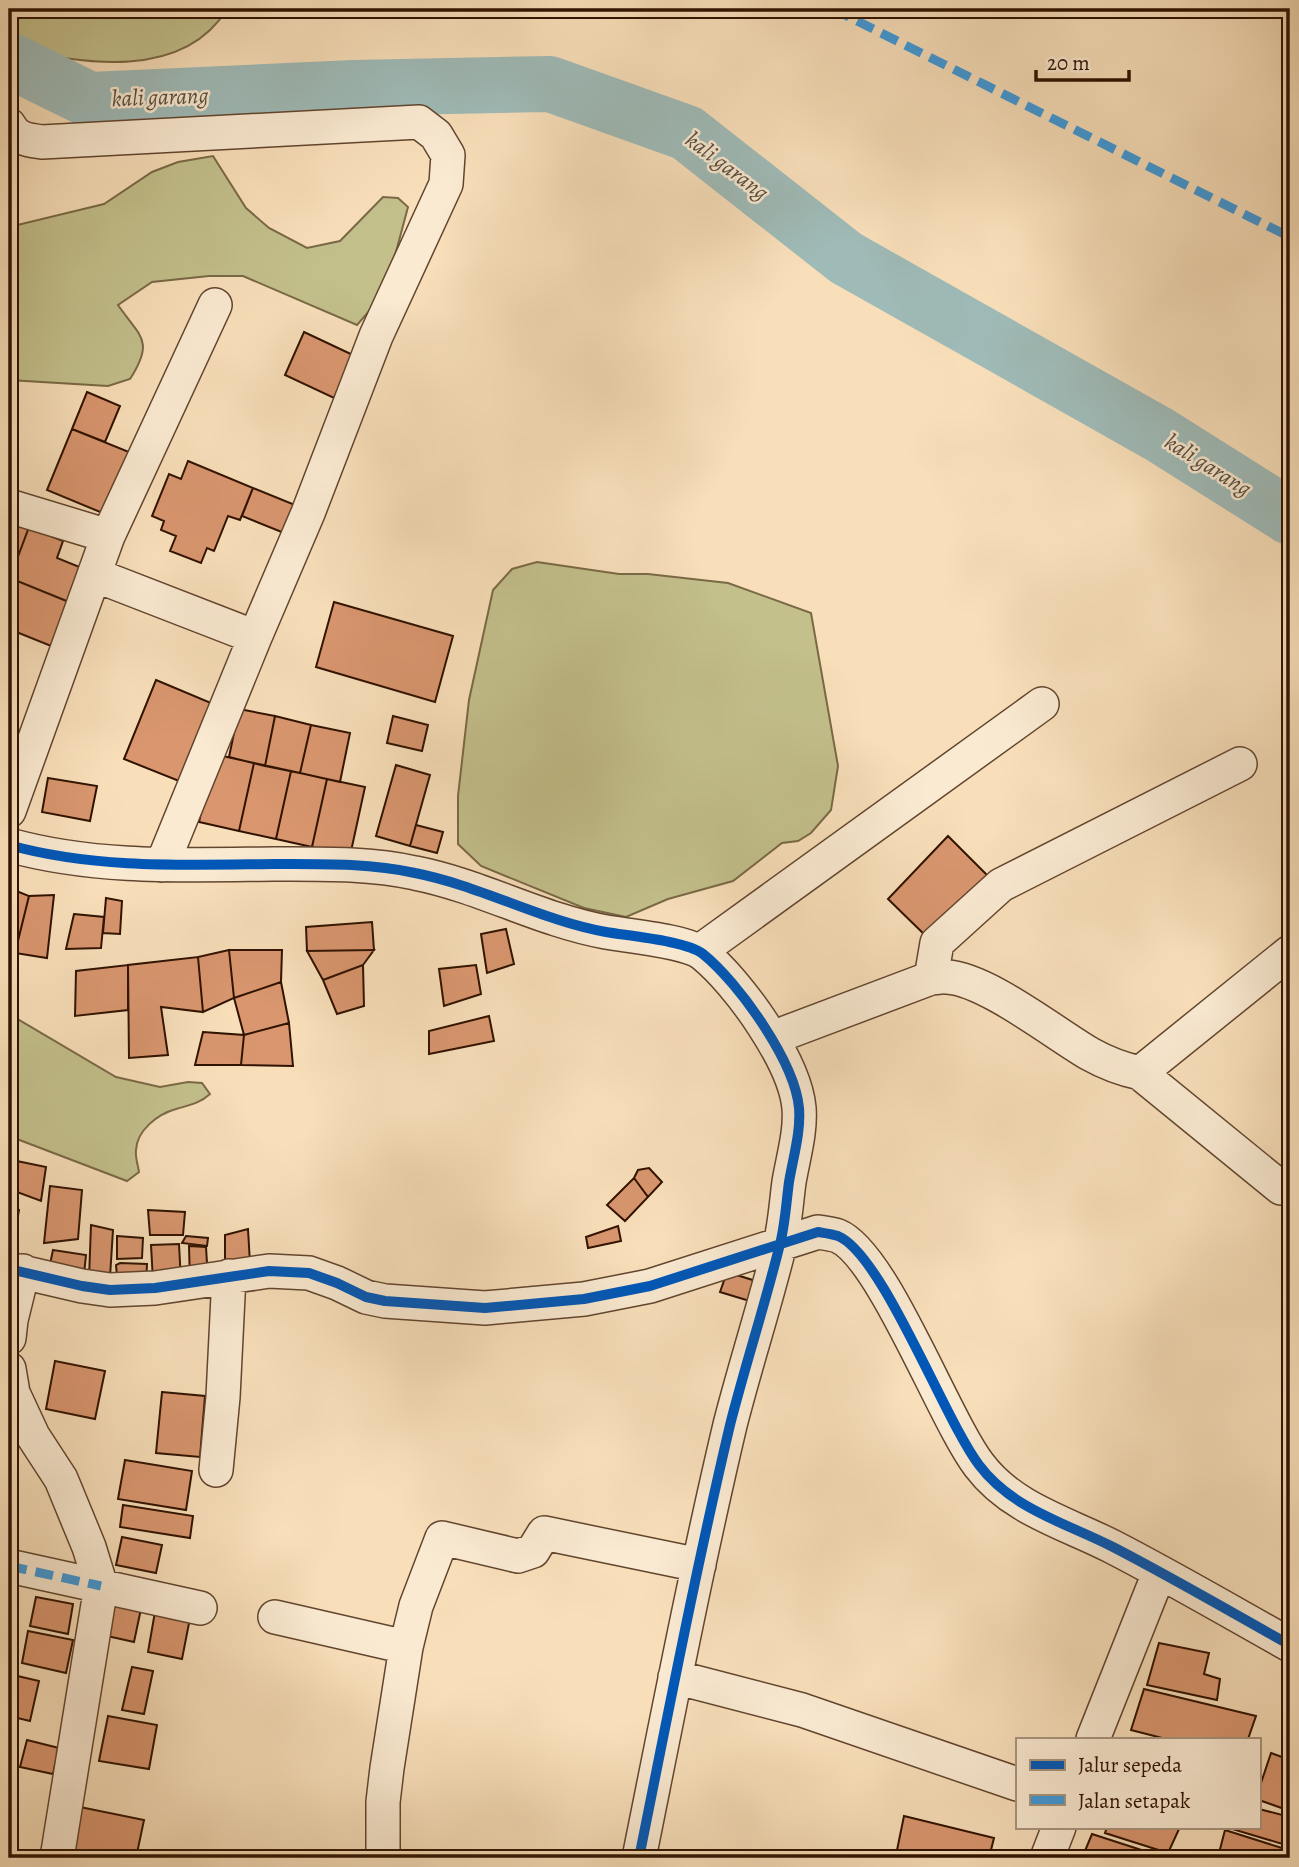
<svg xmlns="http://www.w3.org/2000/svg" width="1299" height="1867" font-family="Alegreya,serif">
<rect width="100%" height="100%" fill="#f8dfba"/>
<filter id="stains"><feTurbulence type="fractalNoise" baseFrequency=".00286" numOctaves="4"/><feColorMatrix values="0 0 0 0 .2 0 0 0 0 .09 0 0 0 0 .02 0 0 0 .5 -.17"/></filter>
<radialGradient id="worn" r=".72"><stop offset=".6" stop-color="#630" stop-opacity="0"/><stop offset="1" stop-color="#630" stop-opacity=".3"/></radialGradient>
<path fill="#c3c08c" stroke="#7a6946" stroke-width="2" d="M9,9h218c-44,72 -146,55 -215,39l-3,-2z
M213,156l33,52 23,20 38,20 33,-7 43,-44 15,1 10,9 -23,86 -28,32 -114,-49h-34l-57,6 -34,23c22,32 37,35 12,74l-22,7 -99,-6v-153l95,-23 48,-32 26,-10z
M537,562l82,12h29l80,9 83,30 27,153 -7,44 -20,23 -13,8 -16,2 -49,38 -65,18 -42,18 -42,-9 -103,-42 -23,-22v-48l11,-96 24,-110 19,-21z
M9,1014l107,63 44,10 28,-5 14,1 8,11c-11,10 -21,11 -34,15 -18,5 -39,21 -40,41 -1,7 2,15 3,22l-12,9 -118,-45z"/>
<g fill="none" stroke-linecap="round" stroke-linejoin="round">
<path stroke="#9fbbb8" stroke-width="56" d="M9,60l81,40 263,-12 197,-4 137,49 159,125 314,177 130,82"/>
</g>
<path fill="#d9966f" stroke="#301200" stroke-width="2" d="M304,332l49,23 -19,43 -49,-23z
M87,392l33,14 -15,36 -33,-13z
M72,429l57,23 -24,62 -58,-24z
M188,461l65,27 -13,32 -12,-4 -14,35 -7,-3 -6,15 -31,-12 6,-15 -15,-6 3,-9 -12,-5 17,-42 12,5z
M253,488l47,19 -11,28 -47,-19z
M9,519l20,8 -19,51h-1z
M29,527l34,14 -6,17 25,10 -13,34 -59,-24z
M10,578l59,24 -18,44 -42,-17z
M334,602l119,34 -18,66 -119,-35z
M156,680l55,23 -32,78 -55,-22z
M239,709l36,7 -10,50 -36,-9z
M275,716l36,9 -11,48 -35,-7z
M393,716l35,9 -6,26 -35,-8z
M311,725l39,8 -10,49 -40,-9z
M9,736l15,6 -15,38z
M214,754l40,9 -15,68 -40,-9z
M254,763l37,8 -15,68 -37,-8z
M396,765l34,10 -20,71 -34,-10z
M291,771l36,8 -15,68 -36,-8z
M48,778l49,8 -7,35 -48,-9z
M327,779l38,8 -15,69 -38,-9z
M416,825l27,7 -6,21 -27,-7z
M948,836l42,42 -60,62 -42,-41z
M9,888l20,8 -14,57h-6z
M54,895l-7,63 -32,-5 14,-57z
M106,898l16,3 -2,33 -17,-1z
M74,914l30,3 -3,31 -35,1z
M372,922l2,28 -67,1 -1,-24z
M506,929l8,35 -27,9 -6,-39z
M229,950h53l-1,32 -47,16z
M229,950l5,48 -31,14 -5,-55z
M374,950l-11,15 -40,15 -16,-29z
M198,957l5,55 -42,-5 7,48 -39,3 -1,-93z
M128,965v45l-53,6 1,-45z
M363,965l1,41 -27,8 -14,-34z
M476,965l5,29 -37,12 -5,-37z
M281,982l8,41 -45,12 -10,-37z
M489,1016l5,25 -65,13v-23z
M289,1023l4,43 -52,-1 3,-30z
M203,1032l41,3 -3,30h-46z
M12,1160l34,7 -5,34 -32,-12v-19z
M649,1168l13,14 -14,15 -14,-19 4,-8z
M634,1178l14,19 -23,24 -18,-16z
M50,1186l32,4 -4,49 -34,4z
M9,1208l10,2 -8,44h-2z
M148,1210l37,2 -2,23h-33z
M91,1225l22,5 -3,47 -21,2z
M618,1226l3,15 -33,7 -2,-11z
M248,1229l2,34 -25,5v-33z
M117,1236l26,2 -1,20 -25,1z
M186,1236l22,2 -1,8 -25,-3z
M179,1244l2,38 -28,-1 -2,-36z
M189,1246l17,1 2,32 -18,3z
M53,1250l33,5 -2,19 -35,-5z
M120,1263l27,1 -1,21 -28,2 -2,-22z
M727,1272l32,10 -6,20 -33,-10z
M55,1361l50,10 -10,48 -49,-10z
M162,1392l43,4 -5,61 -44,-4z
M125,1460l67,11 -6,39 -68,-11z
M123,1505l70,11 -3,22 -70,-11z
M122,1537l40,8 -6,28 -40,-8z
M36,1597l37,7 -5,30 -38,-8z
M115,1598l27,6 -8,38 -27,-6z
M156,1606l35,7 -9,46 -34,-7z
M9,1630l8,1 -8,38z
M28,1631l45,9 -7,33 -44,-10z
M1159,1643l50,10 -5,21 16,5 -3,21 -70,-15z
M132,1667l21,4 -9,43 -22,-4z
M9,1674l30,7 -9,40 -21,-5z
M1144,1689l112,27 -8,23h-82l-35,-9z
M108,1716l49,9 -8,44 -50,-8z
M27,1740l32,8 -6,26 -33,-7z
M1271,1753l19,7v51l-31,-11v-11z
M80,1807l64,13 -8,38h-23l-42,-9z
M1259,1809l31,8v15l-4,13 -54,-16 1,-2h26z
M904,1816l90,22 -5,20h-80l-13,-3z
M1107,1827h73l-12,26 -63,-20z
M1225,1830l60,19 -3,9 -64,-1z
M1092,1834l71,23 -81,1z"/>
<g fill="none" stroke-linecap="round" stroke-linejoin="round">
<defs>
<path id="street" d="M9,125c7,14 19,15 33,17l377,-20 17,13 12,20 -2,29 -70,152 -68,177 -53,124 -93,228
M9,506l99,30
M95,575l160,62
M9,811l99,-275 107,-231
M9,845c86,24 176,20 265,19 47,0 96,-1 141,9 66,13 125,47 191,59 23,4 81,9 97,22 36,29 92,108 96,154 2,24 -6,50 -10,74 -3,22 -4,45 -10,66 -15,60 -34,118 -49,177 -34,144 -62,289 -91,433
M700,951l342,-247
M931,978l6,-35 64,-58 239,-121
M772,1038l159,-60c5,0 11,-2 16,-1 39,2 107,56 143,77 16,9 32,15 50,19l150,-121
M1140,1073l141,115
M9,1269l73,17 28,4 45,-2 114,-17 40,2 28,10 29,14 19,4 100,7 99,-9 66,-13 168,-54c6,1 14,2 20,4 45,19 106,183 141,229 33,44 87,58 134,82 60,31 118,65 177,98
M9,1338l2,-18 12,-49
M9,1369l4,24 20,43 28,43 28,68 12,39 -44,272
M216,1470l7,-73 6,-121
M9,1566l191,42
M275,1617l131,30
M675,1677l127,33 215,74
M1093,1739l66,-166
M383,1858v-56l4,-34 19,-121 10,-41 26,-68 76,18 15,-5 11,-18 155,32
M1047,1858l12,-31"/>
</defs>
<use href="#street" stroke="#62452e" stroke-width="36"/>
<use href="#street" stroke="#faead2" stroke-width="33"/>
<path stroke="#3e9adc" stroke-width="9" stroke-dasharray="18 9" stroke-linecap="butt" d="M833,9l457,228
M9,1566l92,20"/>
<defs>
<path id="cycleway" d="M9,845c86,24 176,20 265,19 47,0 96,-1 141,9 66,13 125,47 191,59 23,4 81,9 97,22 36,29 92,108 96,154 2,24 -6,50 -10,74 -3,22 -4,45 -10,66 -15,60 -34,118 -49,177 -34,144 -62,289 -91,433
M9,1269l73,17 28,4 45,-2 114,-17 40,2 28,10 29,14 19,4 100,7 99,-9 66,-13 168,-54c6,1 14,2 20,4 45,19 106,183 141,229 33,44 87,58 134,82 60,31 118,65 177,98"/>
</defs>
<use href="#cycleway" stroke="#faead2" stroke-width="15"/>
<use href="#cycleway" stroke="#0057b8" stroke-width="10"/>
</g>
<g text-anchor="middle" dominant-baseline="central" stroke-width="5" stroke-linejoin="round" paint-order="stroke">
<g font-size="23" font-style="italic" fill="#574d40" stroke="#faead2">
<text transform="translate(160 97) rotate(-2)">kali garang</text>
<text transform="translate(727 166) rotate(37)">kali garang</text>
<text transform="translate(1208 465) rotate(32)">kali garang</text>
</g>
</g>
<rect width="1299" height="1867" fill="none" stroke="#f8dfba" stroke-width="35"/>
<rect x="10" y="10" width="1278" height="1846" fill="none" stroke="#301200" stroke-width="3.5"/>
<rect x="18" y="18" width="1264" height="1832" fill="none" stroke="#301200" stroke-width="2"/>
<rect x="1016" y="1738" width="245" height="91" fill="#faead2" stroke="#a9947e" stroke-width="2"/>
<rect x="1030" y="1760" width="35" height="10" fill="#0057b8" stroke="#a9947e" stroke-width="2"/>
<text x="1078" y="1772" font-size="21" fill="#301200">Jalur sepeda</text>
<rect x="1030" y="1795" width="35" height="10" fill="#3e9adc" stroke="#a9947e" stroke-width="2"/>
<text x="1078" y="1808" font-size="21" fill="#301200">Jalan setapak</text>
<path d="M1036 70v10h93v-10" fill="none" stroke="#301200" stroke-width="3.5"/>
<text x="1047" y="70" font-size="21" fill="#301200" stroke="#faead2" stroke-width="5" paint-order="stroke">20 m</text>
<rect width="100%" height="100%" filter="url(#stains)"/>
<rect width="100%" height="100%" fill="url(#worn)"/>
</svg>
